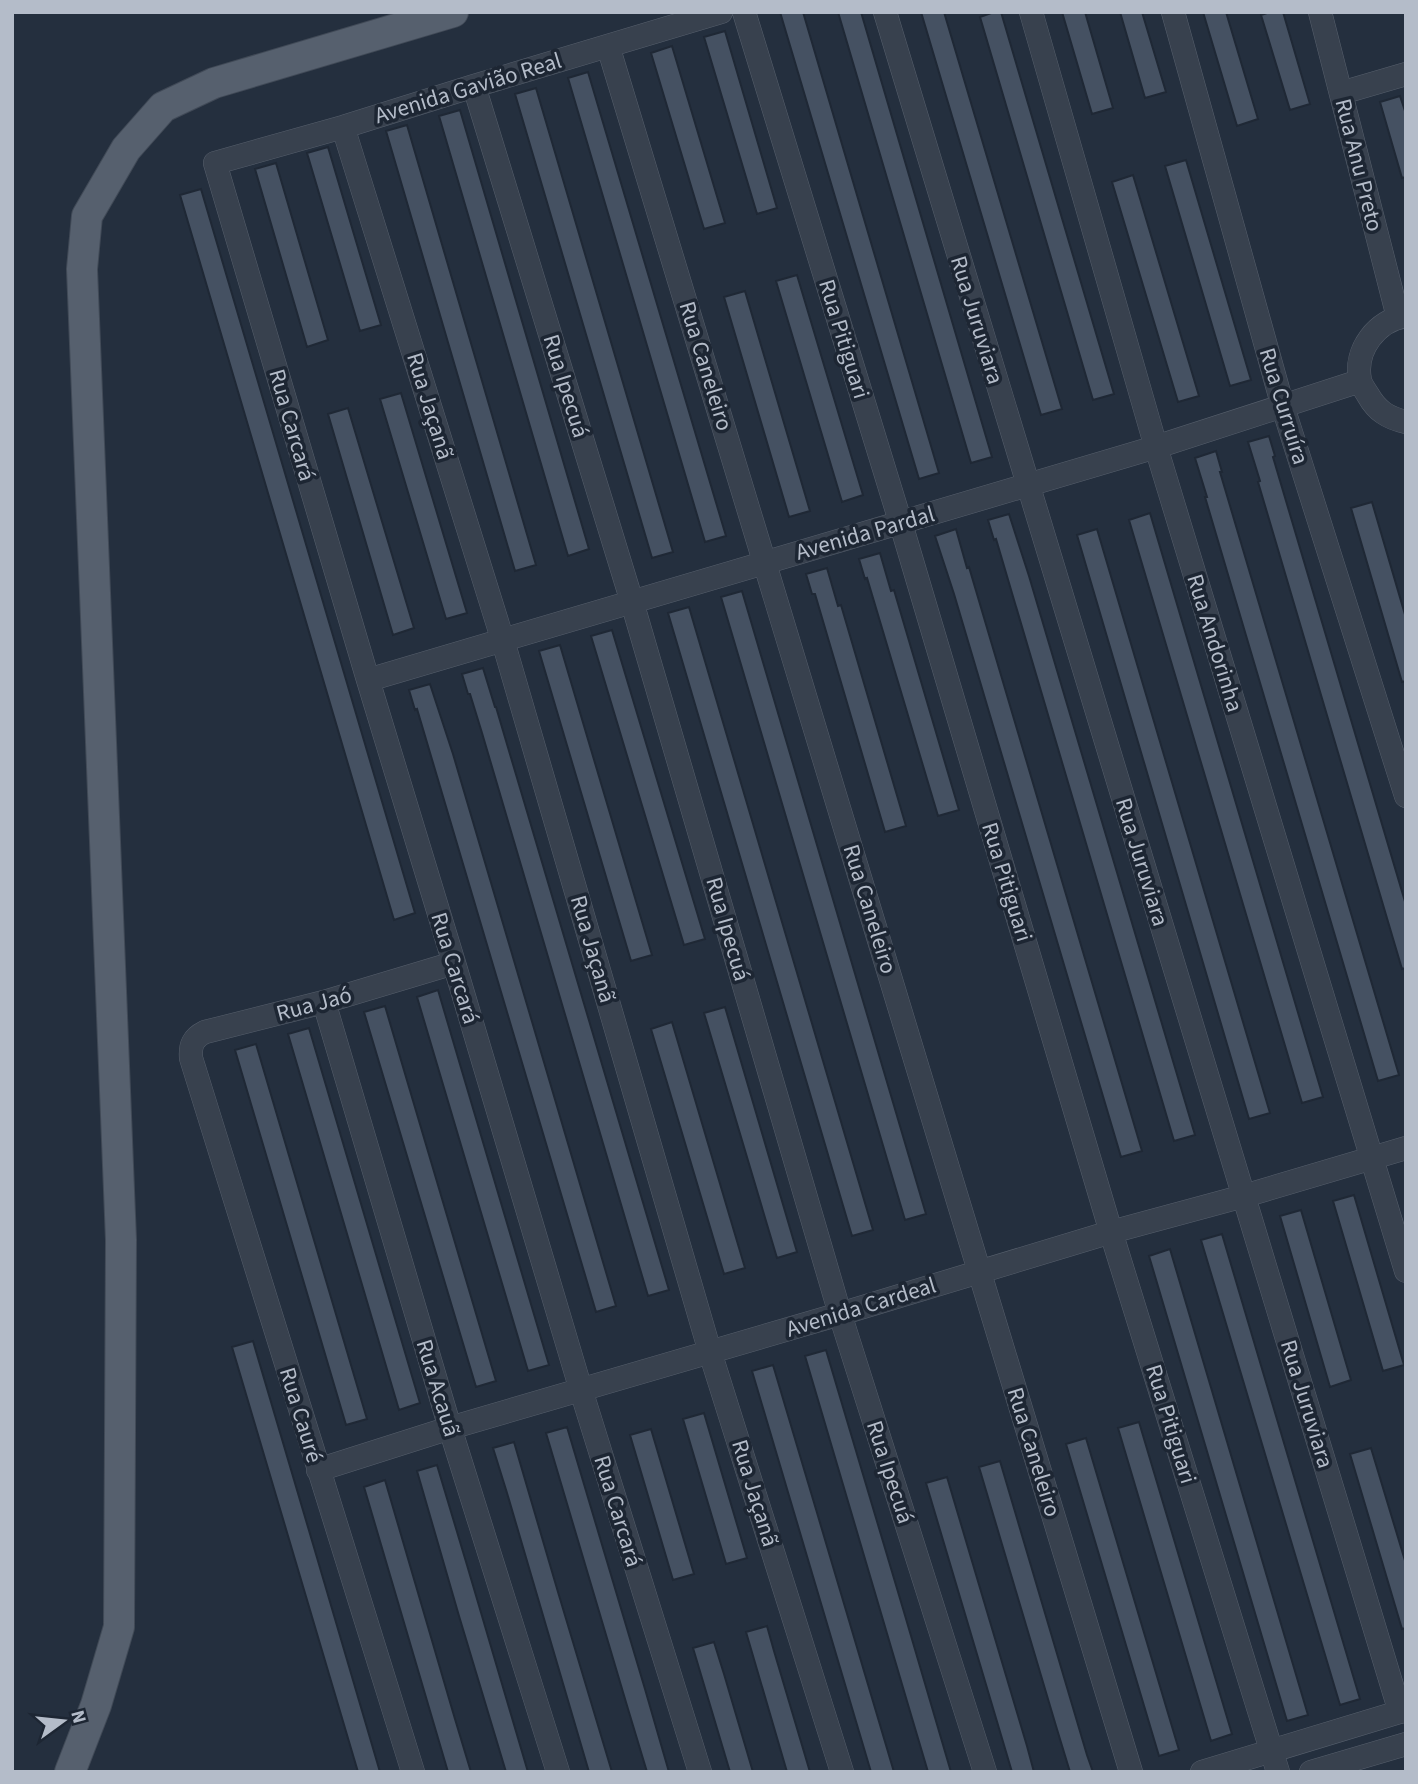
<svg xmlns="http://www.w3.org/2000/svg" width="1418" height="1784" font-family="'Source Sans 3',sans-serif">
<rect width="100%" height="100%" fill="#242f3e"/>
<path fill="#455162" stroke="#1f2835" stroke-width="2" d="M780,12h23l136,461 -20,6z
M838,12h23l131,445 -21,6z
M921,12h23l118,397 -21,6z
M994,12h7l113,382 -21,6 -113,-383z
M1062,12h23l28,96 -21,6z
M1120,12h22l24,80 -21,6z
M1203,12h23l32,107 -21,7z
M1270,12h13l27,92 -20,6 -29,-95z
M725,31l52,177 -20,6 -53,-177z
M672,46l53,177 -21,6 -53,-176z
M588,72l138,464 -21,6 -137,-464z
M536,88l137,464 -21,6 -137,-464z
M1400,96l6,18v63l-4,1 -22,-76z
M460,110l129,439 -21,7 -129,-440z
M407,125l129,440 -21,6 -129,-440z
M328,147l53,178 -21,6 -53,-178z
M1186,160l65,220 -21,6 -65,-220z
M276,163l52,177 -21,7 -52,-178z
M1133,175l66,221 -21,6 -66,-220z
M201,189l214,724 -21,7 -214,-725z
M797,275l66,220 -21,7 -66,-221z
M745,291l65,220 -21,6 -65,-220z
M401,393l66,220 -21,6 -66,-220z
M348,408l66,220 -21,7 -65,-221z
M1269,436l6,20 -2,1 133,448v63l-4,1 -144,-487 2,-1 -12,-39z
M1216,451l6,21h-2l179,603 -21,6 -173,-584h2l-12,-39z
M1372,502l34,116v63l-4,1 -51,-174z
M1150,513l173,584 -21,6 -173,-583z
M1009,514l20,62 166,559 -21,6 -178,-602 -2,1 -6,-20z
M956,529l11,39 2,-1 173,584 -21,6 -167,-563 -19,-58z
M1097,529l173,584 -21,6 -172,-584z
M880,553l11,38 3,-1 65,220 -21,6 -71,-238 -2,1 -6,-20z
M827,568l11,38 3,-1 65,221 -21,6 -70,-238h-3l-6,-20z
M742,591l184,623 -21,6 -184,-623z
M689,607l184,623 -21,6 -184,-623z
M612,630l93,309 -21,6 -93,-309z
M560,645l92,310 -21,6 -92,-310z
M483,668l12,39h1l173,583 -21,6 -166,-563 -12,-39h-2l-6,-20z
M430,684l23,70 163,552 -20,6 -179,-603 -2,1 -6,-20z
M438,990l111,375 -21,6 -111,-374z
M385,1006l111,375 -20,6 -112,-375z
M725,1007l72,245 -20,6 -73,-245z
M672,1022l73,246 -21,6 -73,-245z
M309,1028l111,375 -21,7 -111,-376z
M256,1044l111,375 -21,6 -111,-375z
M1354,1195l50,170 -21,6 -50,-170z
M1301,1210l50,170 -21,7 -50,-171z
M1222,1234l138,465 -20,6 -139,-465z
M1170,1249l138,466 -21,6 -138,-465z
M253,1341l60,203 67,228h-22l-110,-371 -16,-54z
M826,1350l78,262 47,160h-23l-19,-64 -104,-352z
M773,1365l45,151 76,256h-23l-119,-401z
M704,1413l43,145 -21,6 -43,-145z
M1139,1422l93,312 -21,7 -93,-313z
M567,1427l78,262 24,83h-22l-19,-63 -82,-276z
M651,1429l43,145 -21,6 -43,-145z
M1086,1438l93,312 -20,6 -93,-312z
M514,1442l44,150 54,180h-23l-82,-279 -14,-45z
M1371,1448l35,116v64l-4,1 -52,-175z
M1000,1461l87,294 6,17h-23l-14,-46 -77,-259z
M437,1465l30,100 61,207h-22l-47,-156 -42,-145z
M947,1477l80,269 7,26h-22l-86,-289z
M385,1480l70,239 16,53h-23l-84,-285z
M767,1626l7,25 36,121h-23l-41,-140z
M714,1642l10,32 29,98h-23l-37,-124z"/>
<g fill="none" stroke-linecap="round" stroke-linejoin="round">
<defs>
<path id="minor" d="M744,12l157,512 210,708 167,540
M885,12c170,567 344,1133 515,1700
M1031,12l125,435 250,824
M1173,12l110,395 123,389
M1320,12l78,305
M608,46l523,1726
M474,86l158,516 208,712 145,458
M1341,93l65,-19
M343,127l160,514 207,711 132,420
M1406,316c-29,4 -52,34 -46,64 1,5 5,10 8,15 9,16 20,23 38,27
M368,680l788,-233 204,-66
M324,1002l126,426 108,344
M318,1470l132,-42 390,-114 271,-82 133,-36 162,-48
M413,1772l-222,-714c-1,-13 2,-20 14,-26l119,-30 130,-39
M700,1772l-119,-382 -127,-427 -86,-283 -153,-517 128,-36 131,-41 247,-74
M1202,1772l204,-62
M1311,1772l95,-28"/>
<path id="major" d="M70,1772l26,-67 23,-78 2,-387 -39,-971 5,-53 39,-67 37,-42 51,-24 239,-71"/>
</defs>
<use href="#minor" stroke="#565f6c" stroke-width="24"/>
<use href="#major" stroke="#414a57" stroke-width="32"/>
<use href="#minor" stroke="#38414e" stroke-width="23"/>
<use href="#major" stroke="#56606e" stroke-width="30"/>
</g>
<g text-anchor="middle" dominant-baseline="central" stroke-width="7" stroke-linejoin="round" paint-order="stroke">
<g font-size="23" fill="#b4bcc9" stroke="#1d2633">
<text transform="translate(468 88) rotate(-17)">Avenida Gavião Real</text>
<text transform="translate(1359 165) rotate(76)">Rua Anu Preto</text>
<text transform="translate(977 320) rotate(73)">Rua Juruviara</text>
<text transform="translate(844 339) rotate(73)">Rua Pitiguari</text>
<text transform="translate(706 366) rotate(73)">Rua Caneleiro</text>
<text transform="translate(566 386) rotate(73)">Rua Ipecuá</text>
<text transform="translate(430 406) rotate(73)">Rua Jaçanã</text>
<text transform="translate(1284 406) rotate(73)">Rua Curruíra</text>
<text transform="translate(292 425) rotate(74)">Rua Carcará</text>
<text transform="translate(865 533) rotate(-16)">Avenida Pardal</text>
<text transform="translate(1215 643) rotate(73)">Rua Andorinha</text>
<text transform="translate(1142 862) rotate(73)">Rua Juruviara</text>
<text transform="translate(1007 882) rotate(73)">Rua Pitiguari</text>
<text transform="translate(870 909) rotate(73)">Rua Caneleiro</text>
<text transform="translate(728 929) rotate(74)">Rua Ipecuá</text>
<text transform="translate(593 949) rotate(74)">Rua Jaçanã</text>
<text transform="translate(455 968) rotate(73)">Rua Carcará</text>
<text transform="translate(314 1004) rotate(-15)">Rua Jaó</text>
<text transform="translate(861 1307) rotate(-17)">Avenida Cardeal</text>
<text transform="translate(438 1388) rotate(73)">Rua Acauã</text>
<text transform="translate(1307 1404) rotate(73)">Rua Juruviara</text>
<text transform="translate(301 1415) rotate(73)">Rua Cauré</text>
<text transform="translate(1171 1424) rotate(73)">Rua Pitiguari</text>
<text transform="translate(1034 1452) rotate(73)">Rua Caneleiro</text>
<text transform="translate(890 1472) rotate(72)">Rua Ipecuá</text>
<text transform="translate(755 1493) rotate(73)">Rua Jaçanã</text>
<text transform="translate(618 1511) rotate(73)">Rua Carcará</text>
</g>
</g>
<rect width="1418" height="1784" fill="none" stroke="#b4bcc9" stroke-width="28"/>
<g transform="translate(63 1721) rotate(75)" stroke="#1d2633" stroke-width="5" paint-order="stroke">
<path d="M0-5L12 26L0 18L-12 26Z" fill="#b4bcc9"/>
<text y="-10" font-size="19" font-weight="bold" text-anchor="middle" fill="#b4bcc9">N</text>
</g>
</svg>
